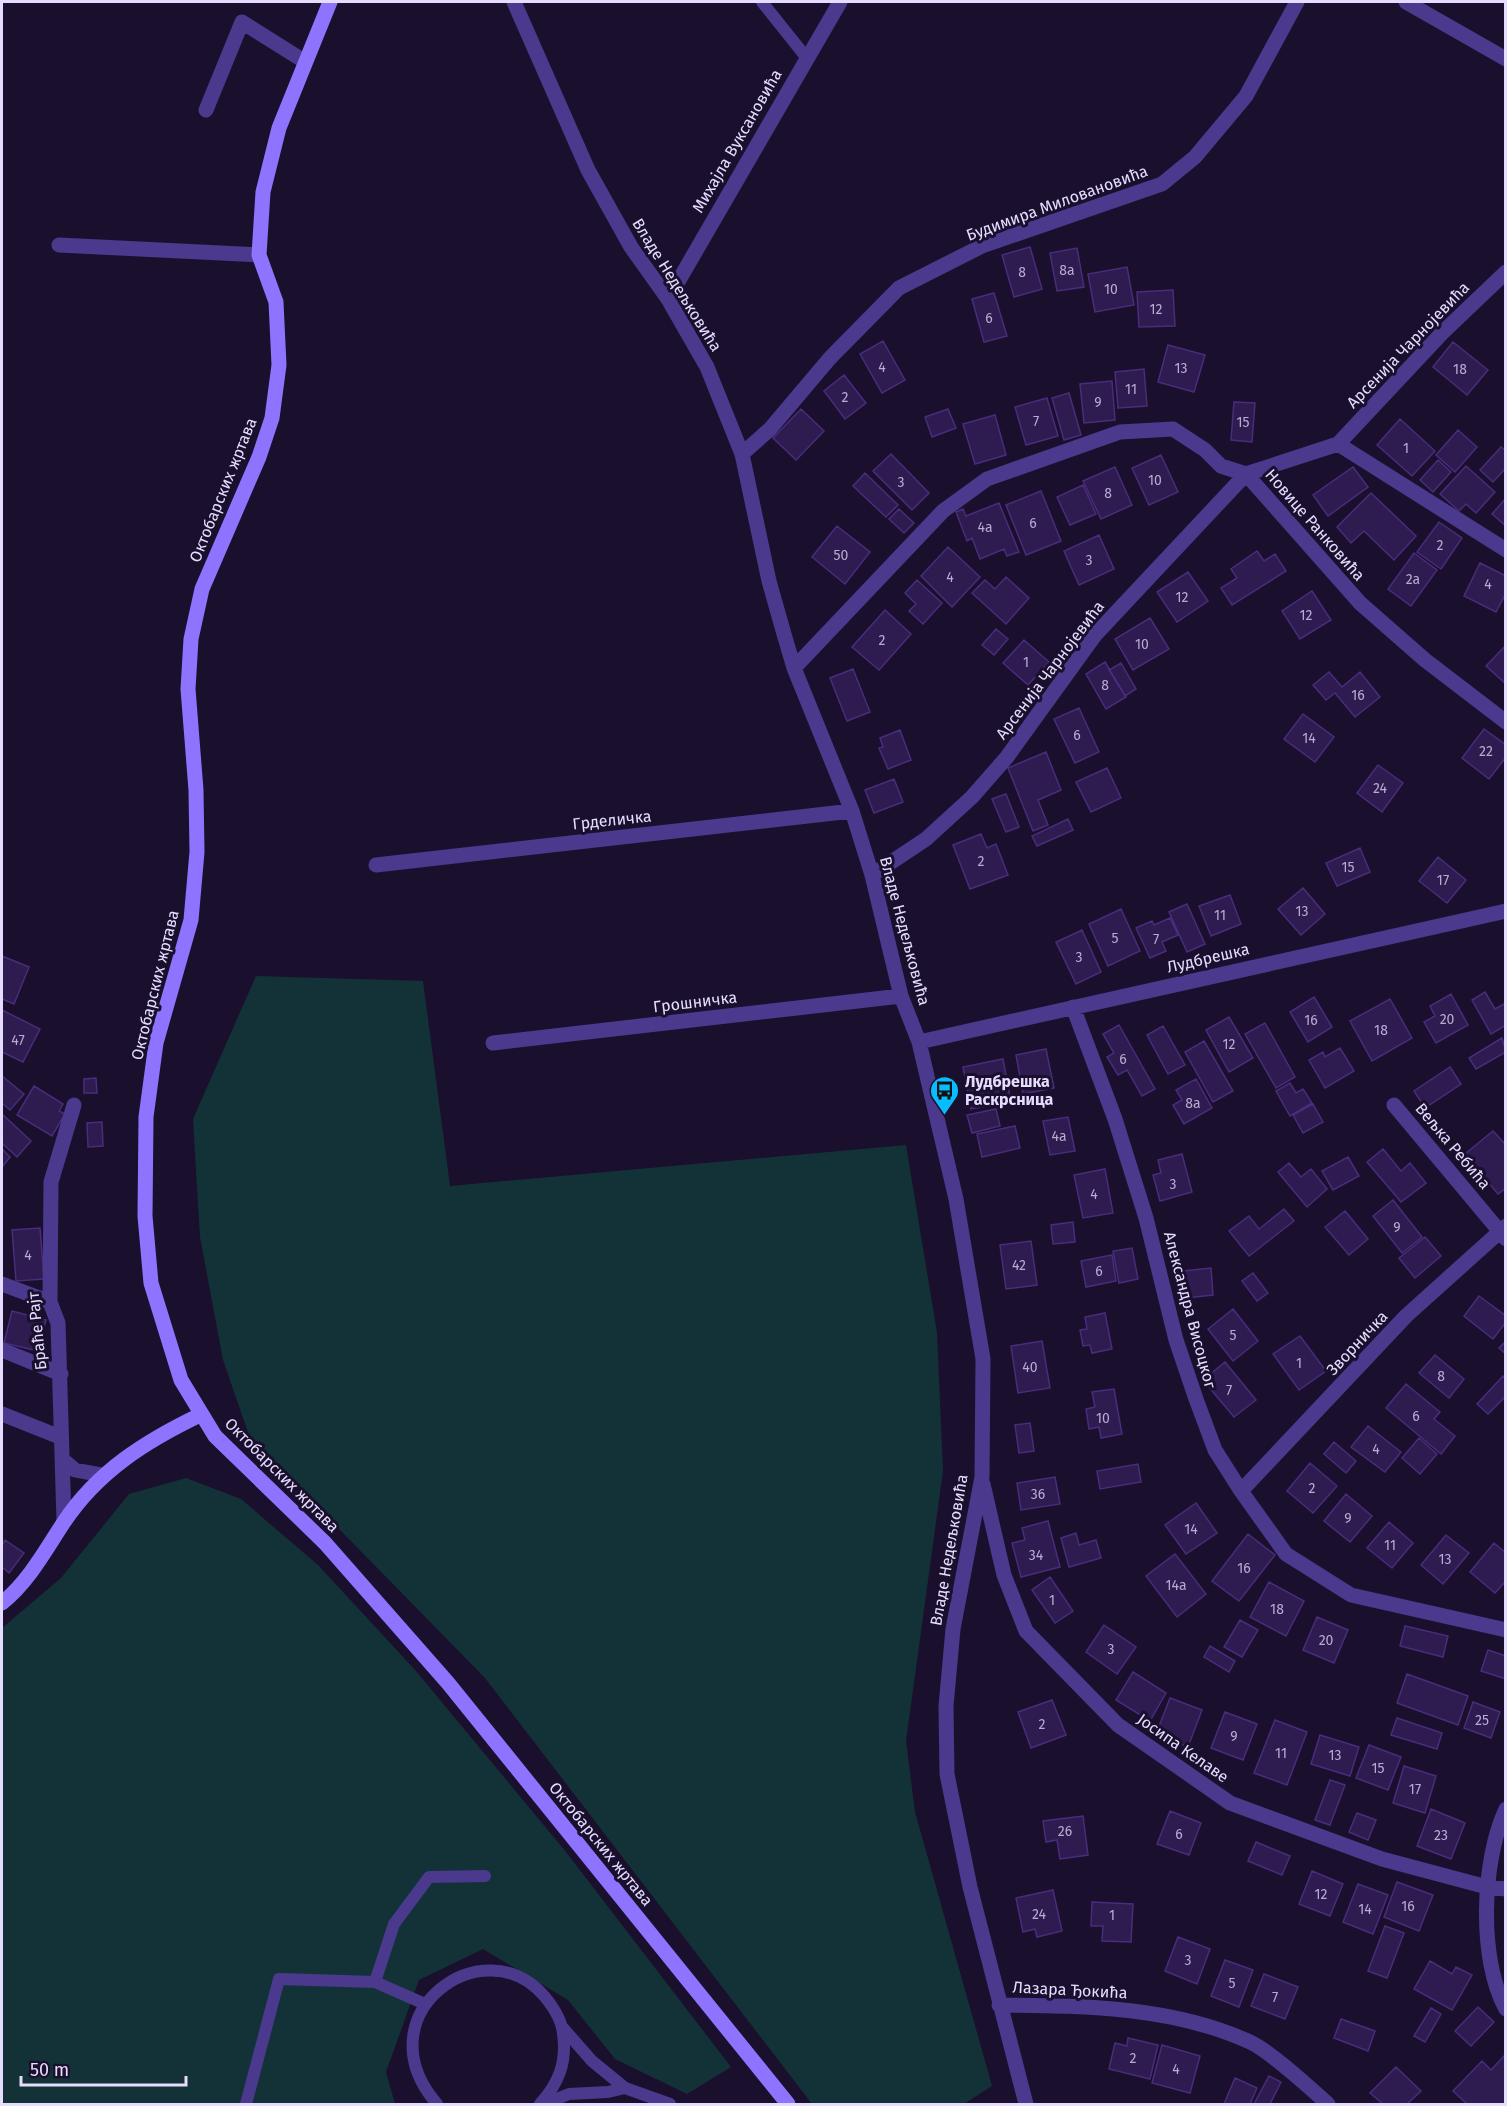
<svg xmlns="http://www.w3.org/2000/svg" width="1507" height="2106" font-family="'Fira Sans',sans-serif">
<rect width="100%" height="100%" fill="#1a102d"/>
<path fill="#133237" d="M256,976l167,5 27,205 456,-41 31,188 6,138 -37,270 9,71 77,274 -28,18h-152l-327,-426 -235,-240 -27,-78 -23,-123 -7,-118z
M186,1478l55,21 77,66 98,106 150,181 165,215 -44,27 -72,-35 -47,-59 -85,-51 -64,31 -33,92 9,32h-393v-476l59,-50 68,-84z"/>
<path fill="#2e1b4f" stroke="#492c7c" stroke-width="1.5" d="M1030,247l12,42 -28,8 -12,-42z
M1077,248l7,39 -27,4 -7,-38z
M1127,267l7,38 -39,7 -7,-38z
M1173,290l2,36 -36,1 -2,-35z
M994,293l13,43 -23,6 -12,-43z
M883,341l22,39 -23,13 -22,-39z
M1453,342l35,28 -21,25 -34,-28z
M1168,345l37,10 -11,37 -36,-10z
M1144,369l3,37 -29,2 -3,-36z
M844,375l22,28 -21,16 -21,-28z
M1112,381l3,39 -31,3 -4,-39z
M1069,393l12,42 -17,5 -12,-42z
M1047,398l11,38 -32,9 -11,-38z
M1234,402l21,1 -3,39 -21,-2z
M801,409l23,22 -28,29 -23,-22z
M948,409l8,19 -24,9 -7,-20z
M995,415l11,40 -31,9 -12,-40z
M1400,419l35,32 -23,25 -35,-31z
M1458,430l19,17 -22,25 -19,-17z
M1501,447l5,4v17l-13,14 -13,-12z
M891,454l38,39 -17,17 -39,-39z
M1161,455l17,37 -29,13 -17,-37z
M1438,460l13,12 -18,20 -13,-12z
M1466,466l29,26 -19,21 -10,-9 -7,7 -19,-17z
M1115,467l17,38 -31,14 -18,-38z
M1353,467l15,20 -40,29 -15,-21z
M865,473l33,32 -12,12 -33,-31z
M1083,485l13,29 -26,11 -13,-28z
M1041,491l20,50 -35,14 -20,-50z
M1371,493l45,43 -22,24 -30,-29 -13,12 -14,-16z
M1506,498v28l-14,-12z
M999,503l20,49 -12,4 -3,-7 -24,10 -8,-21 -5,3 -11,-29 7,-3 3,7z
M899,509l15,14 -10,10 -15,-14z
M1439,522l23,16 -21,31 -24,-17z
M837,526l33,26 -25,32 -33,-27z
M1099,535l15,34 -35,16 -15,-34z
M948,547l32,30 -28,30 -31,-31z
M1257,551l7,10 11,-7 11,17 -54,34 -11,-17 16,-10 -6,-9z
M1414,553l23,17 -26,36 -23,-17z
M1480,563l26,13v17l-10,19 -32,-16z
M1188,572l20,29 -31,21 -20,-30z
M1006,577l23,21 -23,26 -34,-31 13,-13 10,9z
M917,580l25,23 -19,21 -14,-13 7,-7 -11,-11z
M1312,591l19,29 -31,19 -18,-28z
M885,610l26,24 -32,36 -27,-23z
M1150,618l19,31 -36,21 -18,-31z
M996,629l12,10 -14,16 -12,-10z
M1024,640l25,22 -21,23 -25,-22z
M1506,645v39l-20,-18z
M1105,662l21,35 -20,12 -20,-35z
M1121,663l15,26 -11,7 -16,-26z
M853,669l17,43 -23,9 -17,-43z
M1329,672l13,15 18,-15 20,25 -25,20 -20,-24 -9,7 -13,-15z
M1079,708l20,44 -24,11 -21,-44z
M1303,714l31,23 -19,25 -31,-23z
M1484,729l22,16v12l-17,22 -27,-21z
M900,730l11,30 -23,9 -9,-21 4,-1 -3,-9z
M1046,752l15,38 -23,10 10,25 -15,6 -25,-63z
M1378,765l25,18 -21,29 -25,-19z
M1107,768l14,30 -30,14 -15,-30z
M894,779l9,23 -29,11 -9,-23z
M1006,794l13,33 -13,5 -14,-33z
M1068,819l5,11 -36,16 -5,-10z
M981,834l6,14 9,-4 12,31 -38,14 -17,-44z
M1360,848l10,24 -33,14 -11,-23z
M1438,857l28,23 -19,23 -28,-22z
M1303,888l22,26 -24,21 -23,-26z
M1230,895l11,29 -30,12 -12,-30z
M1187,904l18,40 -18,8 -18,-40z
M1121,909l19,42 -32,15 -19,-42z
M1170,918l8,17 -16,7 4,9 -16,7 -14,-30 16,-7 2,4z
M1082,930l19,42 -25,12 -20,-42z
M2,956l27,11 -15,37 -12,-5z
M1485,992l10,17 11,-6v22l-15,9 -19,-34z
M1451,994l17,31 -32,18 -12,-21 11,-6 -5,-10z
M1314,997l18,30 -24,15 -18,-30z
M1390,999l22,39 -40,23 -22,-40z
M2,1010l38,19 -17,33 -21,-10z
M1229,1017l24,41 -24,14 -23,-42z
M1265,1023l30,54 -19,11 -31,-54z
M1119,1025l36,64 -13,7 -15,-26 -9,5 -11,-18 7,-4 -11,-19z
M1163,1026l22,39 -17,9 -21,-39z
M1502,1038l4,14 -30,17 -7,-11z
M1204,1041l29,50 -20,11 -28,-50z
M1340,1048l14,23 -29,17 -16,-28 14,-8 2,5z
M1046,1049l8,39 -31,6 -7,-39z
M1003,1059l8,43 -40,7 -8,-42z
M1450,1067l11,17 -36,24 -11,-17z
M2,1076l22,18 -14,16 -8,-7z
M96,1078l1,15h-13v-14z
M1196,1079l16,29 -28,16 -11,-19 9,-5 -6,-10z
M1290,1083l6,10 7,-4 9,14 -22,13 -14,-25z
M34,1086l29,18 -4,7 6,3 -13,22 -35,-21z
M1313,1104l10,18 -20,11 -10,-18z
M996,1109l4,17 -28,7 -5,-18z
M2,1114l29,27 -14,16 -15,-14z
M1068,1117l7,34 -25,4 -7,-34z
M102,1122l1,24 -15,1 -1,-24z
M1015,1126l5,22 -38,9 -5,-23z
M1493,1131l13,14v43l-8,6 -33,-40z
M2,1149l8,8 -8,10z
M1383,1149l18,22 9,-8 16,20 -25,19 -34,-40z
M1182,1154l10,38 -32,9 -7,-26 8,-2 -3,-13z
M1348,1157l11,19 -26,14 -11,-19z
M1289,1163l12,14 10,-8 16,20 -20,18 -29,-35z
M1105,1169l8,44 -30,5 -9,-43z
M1393,1200l29,37 -20,16 -29,-37z
M1284,1209l10,12 -45,35 -20,-25 20,-15 10,13z
M1345,1211l23,28 -19,16 -24,-28z
M1073,1222l2,20 -22,2 -2,-19z
M40,1228l4,51 -28,2 -4,-51z
M1425,1237l16,19 -26,22 -16,-20z
M1031,1241l6,44 -31,4 -6,-44z
M1132,1248l6,31 -19,4 -6,-32z
M1112,1255l4,26 -30,6 -5,-26z
M1211,1268l2,27 -27,3 -3,-27z
M1253,1273l15,20 -11,8 -15,-20z
M1479,1296l27,20v6l-13,17 -29,-23z
M1233,1309l25,32 -25,20 -25,-32z
M12,1311l34,9 -8,31 -34,-8z
M1105,1313l7,36 -20,4 -2,-8 -7,1 -3,-16 7,-1 -2,-12z
M1300,1336l26,35 -27,19 -26,-36z
M1042,1341l8,47 -32,5 -7,-47z
M1506,1341v13l-7,-6z
M1435,1355l29,24 -15,19 -30,-25z
M1225,1362l31,38 -22,17 -31,-37z
M1503,1376l3,3v17l-18,18 -11,-10z
M1406,1384l34,28 -6,7 21,17 -14,18 -55,-46z
M1114,1389l8,45 -21,4 -2,-11 -10,2 -3,-20 9,-2 -3,-15z
M1030,1423l4,28 -15,2 -4,-28z
M1368,1426l33,26 -16,20 -34,-25z
M1419,1438l18,16 -17,20 -18,-16z
M1334,1442l22,19 -10,12 -22,-19z
M1310,1463l27,23 -24,27 -26,-22z
M1138,1464l3,18 -41,7 -3,-18z
M1055,1477l5,27 -39,6 -4,-27z
M1346,1494l26,22 -22,26 -26,-21z
M1196,1503l21,30 -31,21 -21,-29z
M1048,1521l12,46 -39,10 -9,-34 13,-3 -3,-12z
M1389,1522l24,21 -21,25 -25,-20z
M1076,1533l3,12 17,-5 5,18 -32,9 -8,-29z
M1248,1534l27,21 -36,46 -27,-20z
M1446,1535l23,18 -26,31 -22,-19z
M5,1540l19,13 -15,20 -7,-6v-22z
M1494,1543l12,10v28l-11,12 -25,-21z
M1175,1554l31,40 -29,23 -31,-41z
M1050,1577l23,34 -18,12 -23,-33z
M1269,1582l35,19 -18,35 -36,-19z
M1317,1617l31,13 -14,33 -31,-13z
M1240,1620l18,10 -16,27 -18,-10z
M1104,1625l32,22 -19,27 -31,-22z
M1405,1626l43,10 -5,21 -43,-11z
M1210,1646l25,15 -6,11 -25,-15z
M1488,1650l18,6v23l-25,-8z
M1133,1672l33,21 -16,28 -34,-21z
M1407,1674l61,22 -10,29 -61,-22z
M1170,1698l32,12 -14,37 -32,-13z
M1052,1700l14,35 -35,13 -13,-36z
M1473,1702l27,10 -9,26 -27,-10z
M1225,1712l32,12 -14,36 -32,-12z
M1397,1718l45,15 -5,16 -46,-14z
M1275,1720l32,12 -20,53 -33,-12z
M1320,1735l39,12 -9,29 -39,-12z
M1369,1745l32,12 -13,33 -32,-12z
M1404,1766l32,10 -11,37 -32,-10z
M1330,1780l15,5 -15,40 -15,-5z
M1431,1809l34,14 -14,36 -34,-13z
M1170,1811l31,12 -12,32 -32,-11z
M1357,1813l19,7 -8,20 -19,-8z
M1083,1816l5,39 -28,4 -3,-19 -11,2 -3,-21z
M1256,1842l34,14 -8,19 -34,-14z
M1312,1871l31,13 -13,32 -31,-12z
M1397,1882l36,13 -14,36 -35,-14z
M1358,1884l30,11 -15,39 -30,-12z
M1053,1890l9,41 -25,6 -2,-8 -12,3 -7,-34z
M1092,1902l41,2 -2,38 -29,-1 1,-15h-12z
M1385,1926l19,7 -17,45 -19,-7z
M1178,1937l32,12 -13,35 -32,-13z
M1225,1960l28,10 -14,37 -28,-11z
M1430,1961l22,13 4,-7 16,8 -20,35 -38,-21z
M1264,1974l34,13 -13,32 -34,-13z
M1478,2007l16,15 -23,24 -16,-15z
M1431,2008l10,6 -16,28 -11,-6z
M1341,2019l34,12 -7,20 -34,-13z
M1128,2038l30,7 -8,34 -41,-10 6,-26 12,3z
M1162,2045l38,11 -10,37 -38,-10z
M1506,2054v50h-39l-14,-13 29,-30 9,9z
M1396,2067l25,24 -14,13h-24l-13,-11z
M1269,2076l12,6 -11,22h-16z
M1235,2078l22,10 -7,16h-26z"/>
<g fill="none" stroke-linecap="round" stroke-linejoin="round">
<path stroke="#4b398e" stroke-width="12" d="M762,2l44,55
M375,1982l19,-58 35,-47 56,-1
M563,2028l29,33 33,27 45,16
M246,2104l33,-125 96,3 50,22
M437,2104c-77,-89 47,-180 108,-107 9,11 17,23 18,37 4,28 -4,49 -23,70
M544,2104l25,-10 39,-2 17,-4"/>
<path stroke="#4b398e" stroke-width="15" d="M514,2l74,168 43,77 37,52 39,68 35,87 27,127 15,53 10,34 58,143 20,64 29,121 18,46 37,157 27,160 -1,118 -29,152 -7,77 1,68 23,113 56,217
M1406,2l100,57
M206,110l36,-88 62,39
M59,245l200,10
M668,299l172,-297
M1338,444l104,-111 64,-61
M742,454l28,-25 60,-71 69,-70 83,-42 180,-62 33,-27 51,-61 51,-94
M794,668l149,-157 44,-32 133,-47 53,-3 32,21 16,16 25,8 114,129 65,57 81,62
M376,865l476,-54
M872,875l54,-36 46,-42 35,-40 88,-122 151,-161 92,-30 168,106
M1073,1007l42,112 31,99 30,122 20,59 19,51 26,41 45,63 65,41 155,35
M919,1042l587,-131
M493,1043l408,-47
M1394,1105l112,134
M2,1284l48,18
M2,1350l59,24
M2,1414l58,23
M63,1460l12,10 27,5
M983,1484l21,91 22,56 92,94 112,78 152,56 105,28 19,2
M1241,1491l165,-175 100,-90
M64,1521l-6,-198 -8,-21 1,-120 23,-77
M1506,1809c-24,51 -28,150 0,200
M999,2005c85,1 172,1 251,37 20,9 60,46 78,62"/>
<path stroke="#8e73ff" stroke-width="15" d="M330,2l-51,126 -16,64 -4,63 17,47 3,63 -7,53 -13,39 -57,132 -11,50 -3,50 8,101 1,62 -6,68 -35,123 -10,74 -1,99 6,67 30,97 34,56 110,107 123,140 340,421
M2,1603c27,-22 43,-52 62,-81 34,-51 82,-81 136,-107"/>
</g>
<defs>
<symbol id="bus-pin" viewBox="-11 -11 22 30"><path d="M0 17L-7.5 6A9.5 9.5 0 1 1 7.5 6Z" fill="#08bdff" stroke="#1a102d"/><path d="M-5-6H5V4H4V6H2V4H-2V6H-4V4H-5ZM-3.5-4V0h7V-4ZM-3.5 1.2v1.5H-2V1.2ZM2 1.2v1.5H3.5V1.2Z" fill="#111"/></symbol>
</defs>
<g fill-rule="evenodd">
<use href="#bus-pin" x="928" y="1074" width="33" height="45"/>
</g>
<g text-anchor="middle" dominant-baseline="central" stroke-width="6" stroke-linejoin="round" paint-order="stroke">
<g font-size="14" fill="#b8acd3">
<text x="1067" y="270">8a</text>
<text x="1022" y="272">8</text>
<text x="1111" y="289">10</text>
<text x="1156" y="309">12</text>
<text x="989" y="318">6</text>
<text x="882" y="367">4</text>
<text x="1181" y="368">13</text>
<text x="1460" y="369">18</text>
<text x="1131" y="389">11</text>
<text x="845" y="397">2</text>
<text x="1098" y="402">9</text>
<text x="1036" y="421">7</text>
<text x="1243" y="422">15</text>
<text x="1406" y="448">1</text>
<text x="1155" y="480">10</text>
<text x="901" y="482">3</text>
<text x="1108" y="493">8</text>
<text x="1033" y="523">6</text>
<text x="985" y="527">4a</text>
<text x="1440" y="545">2</text>
<text x="841" y="555">50</text>
<text x="1089" y="560">3</text>
<text x="950" y="577">4</text>
<text x="1413" y="579">2a</text>
<text x="1488" y="584">4</text>
<text x="1182" y="597">12</text>
<text x="1306" y="615">12</text>
<text x="882" y="640">2</text>
<text x="1142" y="644">10</text>
<text x="1026" y="662">1</text>
<text x="1105" y="685">8</text>
<text x="1358" y="695">16</text>
<text x="1077" y="735">6</text>
<text x="1309" y="738">14</text>
<text x="1486" y="751">22</text>
<text x="1380" y="788">24</text>
<text x="981" y="861">2</text>
<text x="1348" y="867">15</text>
<text x="1443" y="880">17</text>
<text x="1302" y="911">13</text>
<text x="1220" y="915">11</text>
<text x="1115" y="938">5</text>
<text x="1156" y="939">7</text>
<text x="1079" y="957">3</text>
<text x="1447" y="1019">20</text>
<text x="1311" y="1020">16</text>
<text x="1381" y="1030">18</text>
<text x="18" y="1040">47</text>
<text x="1229" y="1044">12</text>
<text x="1123" y="1059">6</text>
<text x="1193" y="1103">8a</text>
<text x="1059" y="1136">4a</text>
<text x="1173" y="1184">3</text>
<text x="1094" y="1194">4</text>
<text x="1397" y="1227">9</text>
<text x="28" y="1255">4</text>
<text x="1019" y="1265">42</text>
<text x="1099" y="1271">6</text>
<text x="1233" y="1335">5</text>
<text x="1299" y="1363">1</text>
<text x="1030" y="1367">40</text>
<text x="1441" y="1376">8</text>
<text x="1229" y="1390">7</text>
<text x="1416" y="1416">6</text>
<text x="1103" y="1418">10</text>
<text x="1376" y="1449">4</text>
<text x="1312" y="1488">2</text>
<text x="1038" y="1494">36</text>
<text x="1348" y="1518">9</text>
<text x="1191" y="1529">14</text>
<text x="1390" y="1545">11</text>
<text x="1036" y="1555">34</text>
<text x="1445" y="1559">13</text>
<text x="1244" y="1568">16</text>
<text x="1176" y="1585">14a</text>
<text x="1052" y="1600">1</text>
<text x="1277" y="1609">18</text>
<text x="1326" y="1640">20</text>
<text x="1111" y="1649">3</text>
<text x="1482" y="1720">25</text>
<text x="1042" y="1724">2</text>
<text x="1234" y="1736">9</text>
<text x="1281" y="1753">11</text>
<text x="1335" y="1755">13</text>
<text x="1378" y="1768">15</text>
<text x="1415" y="1789">17</text>
<text x="1065" y="1831">26</text>
<text x="1179" y="1834">6</text>
<text x="1441" y="1835">23</text>
<text x="1321" y="1894">12</text>
<text x="1408" y="1906">16</text>
<text x="1365" y="1909">14</text>
<text x="1039" y="1914">24</text>
<text x="1112" y="1915">1</text>
<text x="1188" y="1960">3</text>
<text x="1232" y="1983">5</text>
<text x="1275" y="1997">7</text>
<text x="1133" y="2058">2</text>
<text x="1176" y="2069">4</text>
</g>
<g font-size="16" fill="#e6dcff" stroke="#1a102d">
<text transform="translate(737 141) rotate(-60)">Михајла Вуксановића</text>
<text transform="translate(1057 203) rotate(-20)">Будимира Миловановића</text>
<text transform="translate(677 285) rotate(58)">Владе Недељковића</text>
<text transform="translate(1408 345) rotate(-46)">Арсенија Чарнојевића</text>
<text transform="translate(223 490) rotate(-68)">Октобарских жртава</text>
<text transform="translate(1315 525) rotate(49)">Новице Ранковића</text>
<text transform="translate(1050 670) rotate(-53)">Арсенија Чарнојевића</text>
<text transform="translate(612 820) rotate(-6)">Грделичка</text>
<text transform="translate(905 931) rotate(75)">Владе Недељковића</text>
<text transform="translate(1208 958) rotate(-13)">Лудбрешка</text>
<text transform="translate(155 985) rotate(-76)">Октобарских жртава</text>
<text transform="translate(695 1002) rotate(-7)">Грошничка</text>
<text transform="translate(1453 1146) rotate(50)">Вељка Ребића</text>
<text transform="translate(1190 1310) rotate(75)">Александра Висоцког</text>
<text transform="translate(37 1331) rotate(-96)">Браће Рајт</text>
<text transform="translate(1357 1343) rotate(-47)">Зворничка</text>
<text transform="translate(282 1475) rotate(45)">Октобарских жртава</text>
<text transform="translate(949 1550) rotate(-80)">Владе Недељковића</text>
<text transform="translate(1183 1748) rotate(35)">Јосипа Келаве</text>
<text transform="translate(601 1844) rotate(51)">Октобарских жртава</text>
<text transform="translate(1070 1990) rotate(3)">Лазара Ђокића</text>
</g>
<g font-size="16" font-weight="bold" fill="#e6dcff" stroke="#1a102d" text-anchor="start">
<text x="965" y="1081">Лудбрешка<tspan x="965" dy="18">Раскрсница</tspan></text>
</g>
</g>
<rect width="1507" height="2106" fill="none" stroke="#e6dcff" stroke-width="6"/>
<path d="M21 2076v9h165v-9" fill="none" stroke="#e6dcff" stroke-width="3"/>
<text x="30" y="2076" font-size="18" fill="#e6dcff" stroke="#1a102d" stroke-width="4.5" paint-order="stroke">50 m</text>
</svg>
